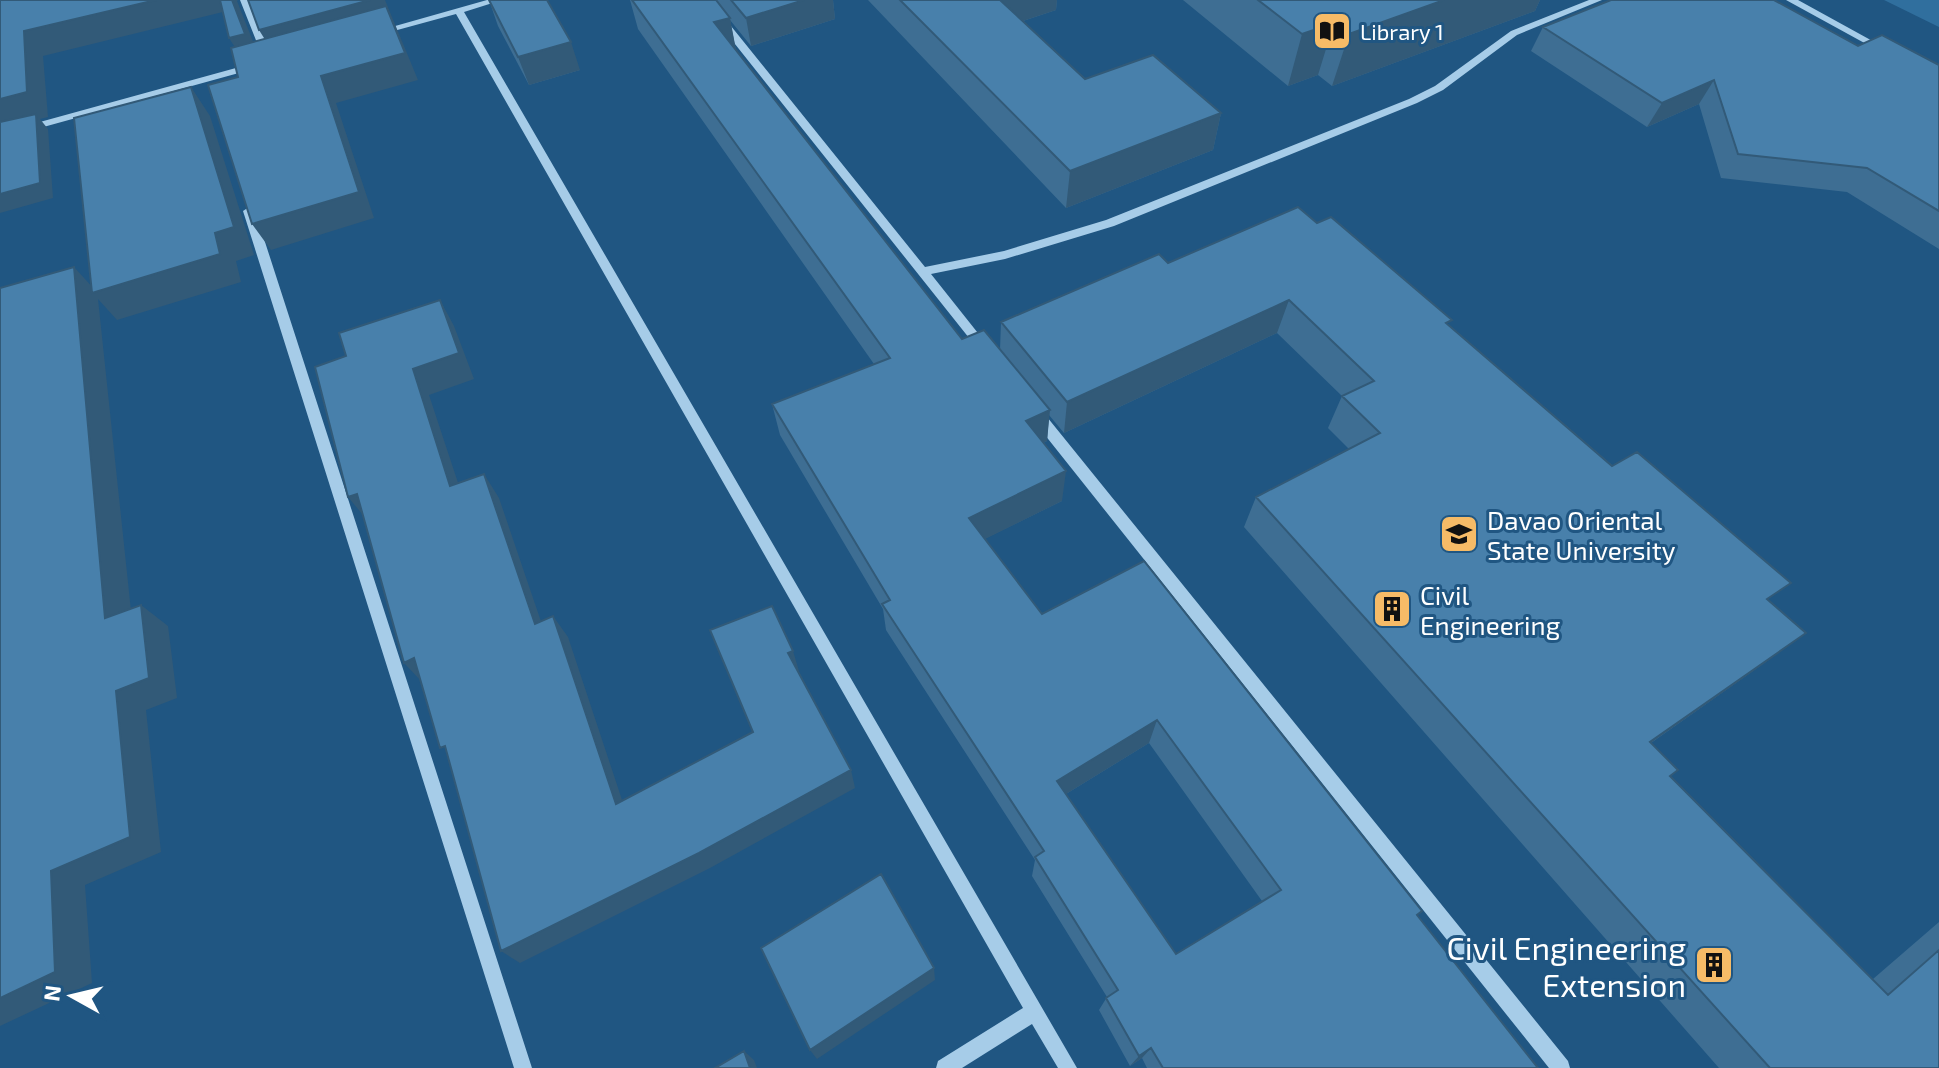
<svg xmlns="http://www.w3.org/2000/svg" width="1939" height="1068" font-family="'Exo 2',sans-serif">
<rect width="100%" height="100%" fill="#205682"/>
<path fill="#306f9e" d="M1884,0h55v27z"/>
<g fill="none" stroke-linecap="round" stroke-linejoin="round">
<path fill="#a6cce8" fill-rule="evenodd" d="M240,0h10l23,58 -2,2 -8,-2z
M487,0h15l-38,12 613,1056h-19l-26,-44 -70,44h-26l2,-7 85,-53 -567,-994 -77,21 -5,-3z
M700,0h10l215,267 79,-16 102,-31 303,-121 26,-13 76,-55 78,-31h13l-85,35 -74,55 -26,13 -303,123 -109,33 -74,15 58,73 2,3 -2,3h-8z
M1786,0h12l89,49 -8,2z
M254,63l5,3 -2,2 -257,71v-6z
M249,207l6,4 277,857h-18l-271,-857z
M1038,411l5,1 525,649 2,7h-21l-516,-648 -1,-4z"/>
</g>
<path fill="#3e6e93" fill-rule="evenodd" d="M489,0l91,70 -51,15 -31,-59z
M630,0h86l2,3 -1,-3h116l2,19 -84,27 -21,-26 6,31 226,288 38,11 1,-28 167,-59 149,-40 132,102 320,275 1,59 -119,84 19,33 203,203 66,-57v146h-220l-475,-541 12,-30 93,-48 -21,-21 14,-32 -65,-63 -213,100 -15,-18 -2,26 -4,2 19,58 -78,38 58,75 375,301 121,153h-391l-5,-10 -12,8 -31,-56 8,-13 -75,-121 3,-16 -149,-230 -3,-21 -103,-174 -8,-31 102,-40 -236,-335zM1149,743l113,158 -86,53 -110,-160z
M868,0h189l-1,10 -33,11 62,58 136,34 -8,37 -147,58z
M1183,0h357l-5,11 -203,75 -14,-11 -30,11z
M1543,27l315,19 81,19v184l-92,-57 -126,-14 -22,-74 -52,23 -116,-76z"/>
<path fill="#325a78" d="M156,0h69l6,10 -188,46 5,61 -8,2 8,10 5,69 -53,15v-114l24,-68z
M232,0h6l-1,1 23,58 -15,4 -16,-25z
M370,0h15l33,80 -82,23 38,115 -103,32 -19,-26 22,-170 -15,-24z
M804,0h29l2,19 -84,27 -5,-28z
M994,0h63l-1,10 -63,21z
M1444,0h96l-5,11 -203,75 17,-52z
M730,18l6,32 -16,5 -6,-33z
M1334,23l-16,52 -30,11 14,-52z
M571,42l9,28 -51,15 -11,-28z
M1714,80l-15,24 -52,23 15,-24z
M191,87l19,29 44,139 -18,6 5,21 -124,38 -19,-21 36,340 -29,-21 -31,-351 22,24 119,-58z
M1221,113l-8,37 -147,58 4,-37z
M440,300l14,26 20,53 -45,16 38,115 -17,-24 -37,-117z
M1289,300l-12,33 -213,100 3,-31z
M1050,410l-3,31 -23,11 2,-31z
M1066,471l-4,30 -93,46v-29z
M484,474l15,24 50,147 -14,-21z
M357,494l11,27 -20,-24z
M141,605l27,21 9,72 -31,12 15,142 -76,33 7,98 -92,43v-28l51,-127 65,-180z
M553,616l15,21 61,184 -13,-17z
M1806,633l-36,26 -151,106 31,-23z
M793,651l6,20 -5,2 -6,-20z
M414,658l9,25 -19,-20z
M1157,720l-8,23 -96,59 4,-21z
M851,770l4,18 -145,80 -190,95 -19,-12z
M934,968l1,12 -118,79 -7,-9z
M1151,1048l-9,10 -12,8 9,-10z
M744,1051l10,9 3,8h-7z"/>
<path fill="#4880ab" stroke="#325a78" stroke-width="2" fill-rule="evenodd" d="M0,0h156l-132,31 3,61 -27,7z
M220,0h12l13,34 -16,4z
M248,0h122l-111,30z
M489,0h58l24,42 -53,15z
M632,0h84l14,18 -16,4 248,317 22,-9 66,80 -24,11 40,50 -97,47 73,96 102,-53 278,350 -5,4 121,153h-375l-12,-20 -12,8 -33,-58 12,-8 -83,-133 9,-6 -162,-247 8,-4 -118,-196 118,-46zM1157,720l124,170 -105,64 -119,-173z
M731,0h73l-58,18z
M900,0h100l85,79 68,-24 68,58 -151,58z
M1258,0h186l-95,34 -15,-11 -32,11z
M1611,0h163l84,46 24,-11 57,30v146l-72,-43 -129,-14 -24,-74 -52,23 -119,-76z
M386,6l19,47 -84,23 38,116 -107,32 -44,-139 30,-8 -7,-29z
M191,87l43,140 -19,6 5,21 -128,39 -18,-175z
M36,114l4,69 -40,11v-72z
M1298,207l19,16 14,-6 121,103 -6,3 166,143 25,-14 154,131 -24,16 39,34 -156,109 28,28 -8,6 218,219 51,-45v118h-169l-514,-571 124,-64 -38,-37 32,-15 -85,-81 -222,102 -66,-80 158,-68 9,9z
M74,267l31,351 36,-13 8,73 -33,13 14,146 -79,34 4,101 -55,26v-710z
M440,300l19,53 -46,16 37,117 34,-12 51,150 18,-8 63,188 137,-72 -43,-102 62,-24 21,45 -5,2 63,117 -152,83 -198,98 -56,-205 -5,2 -26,-90 -10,5 -47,-169 -9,3 -33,-130 31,-11 -7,-23z
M881,874l53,94 -124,82 -49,-102z
M744,1051l6,17h-35z"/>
<defs>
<symbol id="library-square" viewBox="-11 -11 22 22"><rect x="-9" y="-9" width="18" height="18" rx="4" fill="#f6bb67" stroke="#205682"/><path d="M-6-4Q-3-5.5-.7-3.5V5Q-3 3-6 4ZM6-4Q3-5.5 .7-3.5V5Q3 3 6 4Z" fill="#111"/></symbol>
<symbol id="university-square" viewBox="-11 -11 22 22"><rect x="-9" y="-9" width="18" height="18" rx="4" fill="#f6bb67" stroke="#205682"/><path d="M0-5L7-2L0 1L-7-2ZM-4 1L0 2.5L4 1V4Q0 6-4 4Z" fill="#111"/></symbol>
<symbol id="building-square" viewBox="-11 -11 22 22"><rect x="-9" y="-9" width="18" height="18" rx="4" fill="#f6bb67" stroke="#205682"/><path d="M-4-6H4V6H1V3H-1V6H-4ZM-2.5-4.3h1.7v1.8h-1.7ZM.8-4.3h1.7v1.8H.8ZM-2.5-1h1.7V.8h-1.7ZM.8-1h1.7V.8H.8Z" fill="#111"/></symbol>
</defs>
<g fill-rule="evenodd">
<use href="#library-square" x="1310" y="9" width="44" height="44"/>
<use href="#university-square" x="1437" y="512" width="44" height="44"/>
<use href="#building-square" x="1370" y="587" width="44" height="44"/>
<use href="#building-square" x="1692" y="943" width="44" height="44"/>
</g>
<g text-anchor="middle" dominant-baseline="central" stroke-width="6" stroke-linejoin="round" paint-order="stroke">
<g font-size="22" fill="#fff" stroke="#205682" text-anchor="start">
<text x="1360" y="31">Library 1</text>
</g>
<g font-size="26" fill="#fff" stroke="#205682" text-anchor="start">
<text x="1487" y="519">Davao Oriental<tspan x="1487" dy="30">State University</tspan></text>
<text x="1420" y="594">Civil<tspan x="1420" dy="30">Engineering</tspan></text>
</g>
<g font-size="32" fill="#fff" stroke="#205682" text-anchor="end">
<text x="1686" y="947">Civil Engineering<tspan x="1686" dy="37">Extension</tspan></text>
</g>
</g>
<g transform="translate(72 996) rotate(278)" stroke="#205682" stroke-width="6" paint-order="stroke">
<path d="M0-6L14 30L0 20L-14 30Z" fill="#ffffff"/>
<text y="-12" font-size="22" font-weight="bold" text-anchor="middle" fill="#ffffff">N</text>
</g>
</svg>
